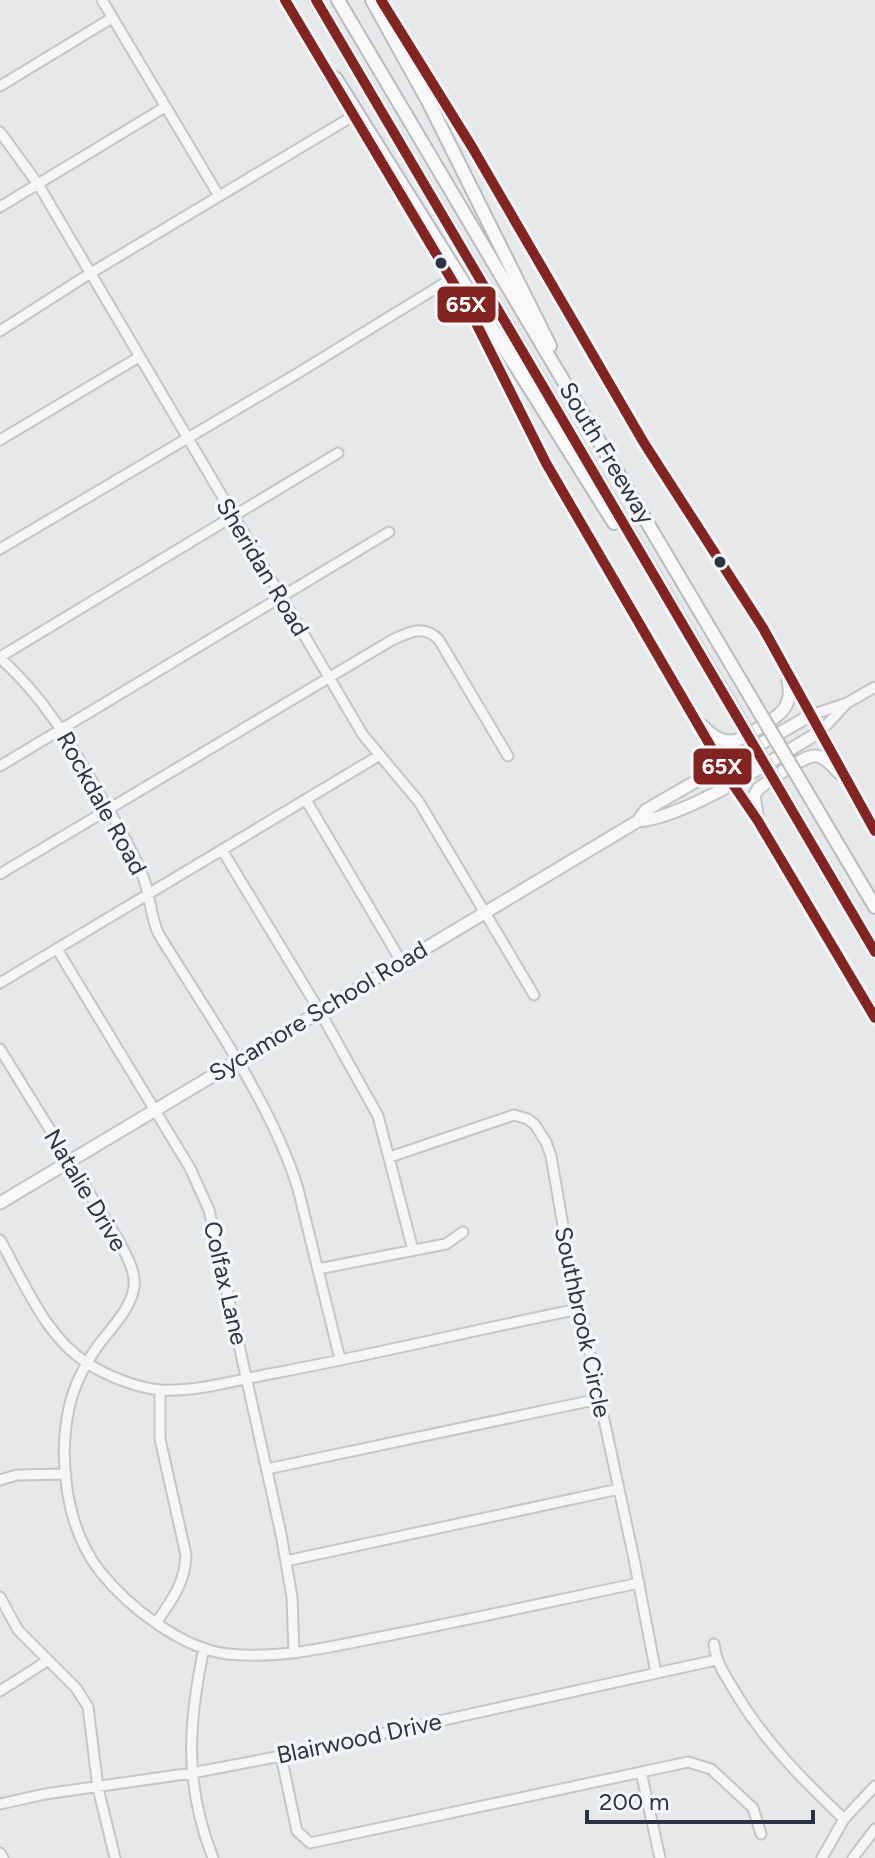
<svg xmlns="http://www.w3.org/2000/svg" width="875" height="1858" font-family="Figtree,sans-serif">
<rect width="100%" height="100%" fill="#e6e8ea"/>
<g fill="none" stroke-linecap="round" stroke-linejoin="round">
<defs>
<path id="minor" d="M102,0l117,196
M0,86l112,-68
M0,132l38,52 325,551 56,67 115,193
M0,207l165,-100
M0,331l89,-57 264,-158
M0,440l139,-83
M0,549l298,-176 153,-94
M0,657l338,-204
M0,658c43,38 70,84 98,134 16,27 32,53 44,82 8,19 8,40 16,59 47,77 114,170 140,256l42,170
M811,715l36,-12 28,-16
M821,731l26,-28
M0,766l389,-234
M306,800l95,161
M222,850l97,160 59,106 35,134
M0,874l392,-234c18,-8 32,-16 47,0l69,116
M57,949l133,219 19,42 72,324 11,63 2,56
M0,983l380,-228
M0,1049l119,192c7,14 17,30 15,46 -3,21 -21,39 -34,56 -14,19 -26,42 -31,65 -11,52 -3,119 30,162 28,36 83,79 129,84 57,6 113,-10 168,-20 81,-16 162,-34 243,-51
M390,1157l124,-42 14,4 7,6 11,17 5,14 15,87 68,316 22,114
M0,1240c24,42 45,96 87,123 20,13 50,25 74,27 38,2 78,-11 114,-17 102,-19 203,-44 304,-64
M318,1269l128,-25 17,-12
M267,1469l332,-70
M0,1480l17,-5 49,-1
M286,1561l333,-72
M0,1597l18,33 58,58 12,19 10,81 17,70
M156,1623c16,-23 29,-40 30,-68l-26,-116v-49
M714,1644c2,18 10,30 20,46 29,50 68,89 110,129
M204,1648c-16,76 -20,137 9,210
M0,1691l47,-30
M281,1756l16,75 13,12 378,-81 23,7 42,39 8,26
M641,1772l19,86
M0,1804l45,-10 147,-21 89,-17 435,-96
M0,1853l3,5
M822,1858l22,-39 31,-33
M853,1858l22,-29"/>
<path id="major" d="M285,0l48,82
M381,0l91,147 172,296 119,185 112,203
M371,145l98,164 77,154 186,320 26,38 117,197
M703,726c6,7 16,15 27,15 7,1 16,-5 22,-9 22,-13 43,-22 36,-51
M757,814l-3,-18 4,-7c12,-9 41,-30 55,-33 9,-2 20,10 26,17
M638,821c50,-4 137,-63 183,-90
M0,1203l638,-382 8,-11 165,-95"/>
<path id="highway" d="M316,0l420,714
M338,0l416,703
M372,0l57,103 121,243
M329,75l7,4 278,444
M805,789l70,118
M786,800l89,152"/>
</defs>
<use href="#minor" stroke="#c4c6c8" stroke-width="13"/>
<use href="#major" stroke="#c2c5c8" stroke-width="15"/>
<use href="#highway" stroke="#b8bbbf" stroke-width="16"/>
<use href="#minor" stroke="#f5f6f7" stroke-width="9"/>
<use href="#major" stroke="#f8f8f8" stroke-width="11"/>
<use href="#highway" stroke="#f8f8f8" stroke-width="12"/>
<defs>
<path id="highway-bridge" d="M754,703l51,86
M736,714l50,86"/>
</defs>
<use href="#highway-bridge" stroke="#b8bbbf" stroke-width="16" stroke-linecap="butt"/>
<use href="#highway-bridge" stroke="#f8f8f8" stroke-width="12"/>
<defs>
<path id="bus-1" d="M285,0l184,309 77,154 186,320 26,38 117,197
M316,0l559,952
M381,0l91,147 172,296 119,185 112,203"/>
</defs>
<use href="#bus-1" stroke="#f4f6f9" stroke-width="16"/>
<use href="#bus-1" stroke="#822522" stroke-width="10"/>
</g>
<g fill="#2b3445" stroke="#f4f6f9" stroke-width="3">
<circle cx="441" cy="263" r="7"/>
<circle cx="720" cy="562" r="7"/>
</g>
<g text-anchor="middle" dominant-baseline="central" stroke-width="7" stroke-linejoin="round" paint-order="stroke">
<g font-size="24" fill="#2b3445" stroke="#f4f6f9">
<text transform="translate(607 453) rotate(59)">South Freeway</text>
<text transform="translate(263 567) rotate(59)">Sheridan Road</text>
<text transform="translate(102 803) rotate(61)">Rockdale Road</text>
<text transform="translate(318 1011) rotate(-31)">Sycamore School Road</text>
<text transform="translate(86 1190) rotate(59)">Natalie Drive</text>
<text transform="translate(226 1283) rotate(77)">Colfax Lane</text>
<text transform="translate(583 1322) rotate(78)">Southbrook Circle</text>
<text transform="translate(359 1738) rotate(-12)">Blairwood Drive</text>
</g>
</g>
<g stroke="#f4f6f9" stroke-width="3">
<rect x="436" y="285" width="61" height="39" rx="8" fill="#822522"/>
<rect x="692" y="747" width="61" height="39" rx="8" fill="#822522"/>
</g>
<g font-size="22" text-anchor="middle" font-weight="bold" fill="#fff">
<text x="466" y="312">65X</text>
<text x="722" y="774">65X</text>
</g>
<path d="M587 1810v12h226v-12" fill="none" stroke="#2b3445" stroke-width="4"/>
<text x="599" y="1810" font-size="24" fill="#2b3445" stroke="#f4f6f9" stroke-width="6" paint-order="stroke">200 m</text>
</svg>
